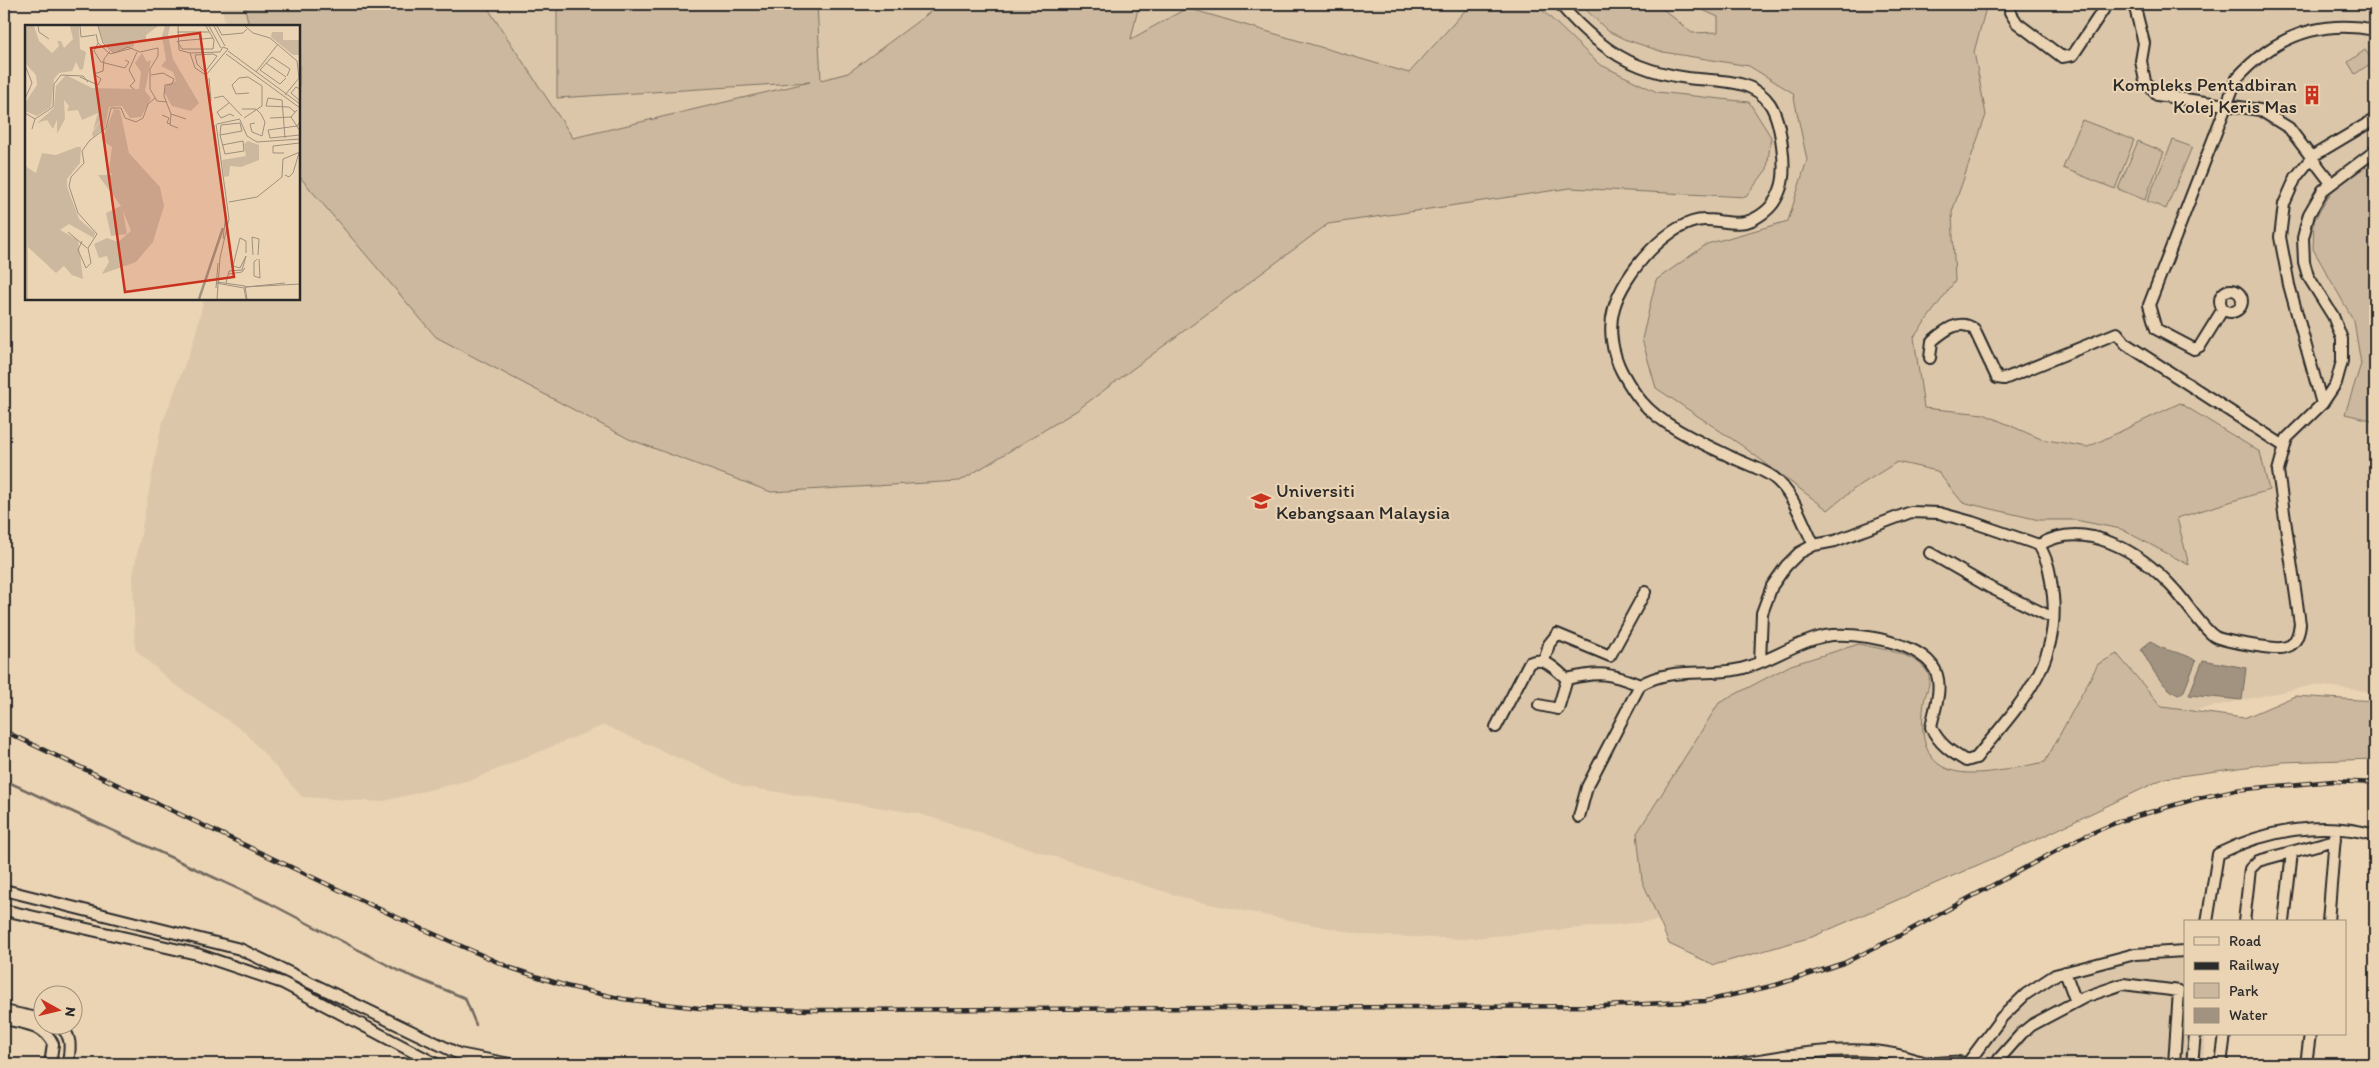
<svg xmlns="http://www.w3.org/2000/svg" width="2379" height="1068" font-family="Itim,sans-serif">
<rect width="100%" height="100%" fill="#ebd4b4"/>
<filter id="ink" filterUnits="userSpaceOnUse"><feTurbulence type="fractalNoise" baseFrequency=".02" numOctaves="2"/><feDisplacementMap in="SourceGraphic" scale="10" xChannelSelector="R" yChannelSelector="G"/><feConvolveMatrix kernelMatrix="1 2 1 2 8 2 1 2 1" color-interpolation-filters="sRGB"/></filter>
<g filter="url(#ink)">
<path fill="#dbc6a9" d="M221,4h2154v688l-61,-7 -118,25 -152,70 -356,138 -226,21 -98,-4 -170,-34 -277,-88 -173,-26 -140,-62 -130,54 -94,23 -78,-5 -57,-65 -74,-50 -36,-33 -2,-73 28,-149 33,-87 10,-41h95v-273h-73z
M2185,951v83h21l-4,30 -228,-1 40,-50 52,-38z"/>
<path fill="#ccb89e" stroke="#7c7264" d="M244,4h241l88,134 237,-56 -253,16v-94h260l4,76 27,-7 93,-69h198l-8,35 56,-31 222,65 62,-69h65l63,60 58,28 92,10 22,35 -4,32 -21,28 -176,-9 -242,36 -252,187 -116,70 -189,11 -142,-53 -193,-102 -137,-161v-150h-50z
M1580,4h77l35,29 26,-1v-15l-28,-13h297l-13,48 12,63 -34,97 3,69 -41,56 10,71 60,6 57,25 47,8 92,-44 80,49 9,38 -92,28 12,47 -68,-36 -46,-9h-36l-77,-18 -25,-31 -40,-9 -43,27 -26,21 -87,-65 -85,-57 -14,-49 14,-59 51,-36 81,-23 19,-61 -14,-67 -44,-27 -86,-14 -39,-13 -16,-8z
M2365,50l8,11 2,-1v5l-2,-3 -18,12 -7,-12z
M2082,120l52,20 -19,49 -52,-21z
M2173,140l19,7 -26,62 -19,-8z
M2138,141l26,11 -19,48 -27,-11z
M2375,159v262l-30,-7 16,-50 -7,-43 -41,-72 1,-28 17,-29z
M1859,644c20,5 54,8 67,26 8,10 -1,22 -2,33 -13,94 63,70 121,59l53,-98 19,-10 45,53 82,11 51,-22 80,5v58l-92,3 -118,16 -125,60 -228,99 -98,28 -45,-21 -27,-64 -5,-47 82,-130 72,-38z"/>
<path fill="#a19380" stroke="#72695e" d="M2151,641c11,12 31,9 45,20l-12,30 -6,4c-18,-9 -27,-28 -37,-46z
M2203,660l43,8 -4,32 -53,-5z"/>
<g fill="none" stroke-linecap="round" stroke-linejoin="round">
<path stroke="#72695e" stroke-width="2.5" d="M4,780l265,123 130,68 66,27 11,27"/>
<defs>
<path id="minor" d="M1560,4c20,24 50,51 80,62 15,6 33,10 48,12 28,4 64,-1 82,26 11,17 18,67 10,86 -5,14 -13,22 -26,29 -15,8 -33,1 -48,1 -37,-1 -83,55 -92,88 -6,21 -2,45 8,64 6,11 12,21 20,30 19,23 60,41 87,54 14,7 31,12 44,21 21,16 29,45 41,68
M2011,4l-1,8 7,11 45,34 11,-2 34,-51
M2134,4l10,39 -3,18 4,20 12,14 103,15 29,18 42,55
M2220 301a11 11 0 1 1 22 0a11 11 0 1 1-22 0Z
M2223,309l-23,37 -6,3 -38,-20 -7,-24 88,-227c37,-41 83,-59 138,-48
M1930,358l2,-17c12,-10 27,-23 42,-12l23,49 7,1 113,-46 9,11 158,102
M2322,404l-33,-119 -9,-48 4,-33 12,-27 17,-21 62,-37
M1930,553l59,34 64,31
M1544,661l5,-17 8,-10 53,22 35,-64
M1760,662l2,-49 10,-27 14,-20 13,-13 15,-8 21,-4 76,-29 28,1 33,9 67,23c46,-27 101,7 133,42 12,12 30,41 42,49 6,5 59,13 67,12 3,0 9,-2 11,-4 6,-5 7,-13 8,-20l-22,-153 9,-33 35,-34 14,-21 6,-22v-22l-9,-23 -25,-40 -4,-14 -1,-24 6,-24 14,-24 52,-39
M1539,705l19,4 9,-30
M1496,727l33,-64c15,-8 27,7 38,16 33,-8 42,-6 73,6
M1579,817l8,-30 53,-102c32,-19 66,-8 100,-16 30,-7 55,-27 85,-33 29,-5 103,6 112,39 5,16 -3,36 -6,52 8,17 20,25 35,34l10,-3c41,-51 84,-91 77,-162 -3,-22 -3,-31 -14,-51
M4,890l236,59 219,105 51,10
M4,910l193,44 86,29 153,81
M2207,922l11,-68c48,-24 105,-34 157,-19
M2244,922l6,-53 8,-8 77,-21
M2284,922l8,-70
M2328,922l7,-86
M2065,972l11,30
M4,1011l38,8
M4,1019c19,4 40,5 49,25l-3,20
M59,1026c14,9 11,23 9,38
M1500,1064h1
M1736,1064c45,-8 107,-19 152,-11 14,2 27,8 41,10 12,1 27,-4 38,1
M1967,1064l35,-47 24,-23 29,-19 80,-21 50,-3
M2002,1064l-3,-5 23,-26 10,-8 53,-28 38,-13 56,7 -5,73
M2192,1064l3,-30
M2221,1064l4,-30
M2306,1064l4,-30"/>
</defs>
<use href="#minor" stroke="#2b2b2b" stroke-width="14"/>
<use href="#minor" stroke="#ebd4b4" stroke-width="10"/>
<defs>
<path id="rail" d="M4,731l403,191 104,46 55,18 57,13 76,9 118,2 605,-3 181,-1 103,-5 70,-16 68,-22 53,-26 183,-99 40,-17 75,-22 40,-9 98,-9 42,2"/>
</defs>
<use href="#rail" stroke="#2b2b2b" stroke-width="4.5"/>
<use href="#rail" stroke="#ebd4b4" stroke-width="2.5" stroke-dasharray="8" stroke-linecap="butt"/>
</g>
</g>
<defs>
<symbol id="building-bare" viewBox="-9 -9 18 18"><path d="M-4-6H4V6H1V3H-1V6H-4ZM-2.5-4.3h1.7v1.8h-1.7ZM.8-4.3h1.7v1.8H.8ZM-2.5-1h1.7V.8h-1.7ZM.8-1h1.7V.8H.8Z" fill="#c8321e" stroke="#ebd4b4" stroke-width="2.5" paint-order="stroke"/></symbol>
<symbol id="university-bare" viewBox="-9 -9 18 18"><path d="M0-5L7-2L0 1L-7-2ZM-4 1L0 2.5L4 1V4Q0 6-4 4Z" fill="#c8321e" stroke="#ebd4b4" stroke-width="2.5" paint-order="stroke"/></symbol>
</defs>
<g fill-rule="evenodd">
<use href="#building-bare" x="2298" y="81" width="28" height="28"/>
<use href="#university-bare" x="1247" y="487" width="28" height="28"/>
</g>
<g text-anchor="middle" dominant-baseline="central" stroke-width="4" stroke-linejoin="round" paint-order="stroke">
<g font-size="19" fill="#2b2b2b" stroke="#ebd4b4" text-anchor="end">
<text x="2297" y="84">Kompleks Pentadbiran<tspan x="2297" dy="22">Kolej Keris Mas</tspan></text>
<text x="1276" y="490" text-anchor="start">Universiti<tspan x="1276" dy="22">Kebangsaan Malaysia</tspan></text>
</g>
</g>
<g transform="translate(25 25)">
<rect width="275" height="275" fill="#ebd4b4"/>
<path d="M0,1h9l5,15 13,12 7,-7 -2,-5h4l3,7 9,-9 -3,-13h9l1,23 6,3 -3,17 -3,1 -4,-8 -4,9 -13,2 -5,6 -3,28 -14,9 -12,-5v-8l12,-18 -1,-10 -11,-12zM73,1h60l-12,9v5h-12v6l-20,6 -10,-9zM140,1h5l-2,9 5,24 26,44 -8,8 -19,-5 -8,-14 2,-7 10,-4 -3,-9 -12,-6 5,-6 -4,-24zM247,7h11v8h17v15h-7l-22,-18zM117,28l5,9 4,-2 -6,31 6,7 -10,19 -11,1 -8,-12 -13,1 -4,20 -12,10 -1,-4 12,-17 -11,14 5,-17 -16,7 -4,-10 -11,1 2,-5 -5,-6 1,19 -8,15v-14l-4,9 -6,-9 -10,3 17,-15 2,-22 10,-11 26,13 47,1 2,-17 -6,-9zM89,84l6,1 9,43 31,34 4,19 -11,36 -17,20 -34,12 7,-12 -2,-6 -8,2 -5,-14 13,-6 11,4 13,-11 -8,-20 4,23 -16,2 -5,-23 15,-7 -23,-31h14l-3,-5 3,-23 -10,-7zM223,116l11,4v15l-18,7 -11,-1 -1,10 -5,1 -2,-17 24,-4 -2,-12zM52,122h4l-1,16 -13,16v8l12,32 16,14 -1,5 -25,-14 -9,6 18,10 5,39 -11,-4 -8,-9 -8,7 -28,-26v52h-3v-133l11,7 6,-20 14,2z" fill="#ccb89e"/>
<path fill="none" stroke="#a19380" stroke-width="2.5" d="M174,274l24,-71"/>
<path fill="none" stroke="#9e907d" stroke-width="1" d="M13,1l1,6 10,7M55,1l1,11 14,-2M73,1l5,17 11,10 14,-6 12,5 18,-4v8l-8,13v20l7,12 10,1M153,1l1,24 11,3M184,1l12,22M189,1l11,20M192,1l5,9 21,-2 4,-4M220,1l8,7 17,5 27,23 2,17 -14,17M152,7h32M71,9l2,9 12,11 23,-6M152,16l5,8h31l1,-9 -8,-14M153,16l35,-3M73,18l-4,8 7,11 24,6 4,-6 -4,-2M203,26l72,53M201,29l74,54M170,30l18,-1 4,2 -12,16 -8,-8zM241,38l20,14M0,40l7,18 -7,16M231,47l22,-28M126,50l12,-2 11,6 -2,5 -7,1 -1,11 7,18 15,5M181,50l-11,-7 -5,-15 30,-1M181,50l22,-26 -5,-2 -3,5M181,50l7,47M55,52l18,8 3,-6 -7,-5 9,-3 1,-12 6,-8M184,53l2,23M261,53l-6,6 -20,-14 12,-13 18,12 -3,7M109,64l-4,-3 5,-5 -6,-11 8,-18M275,64l-4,-2 -5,6 9,8M189,73l9,-2 19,20M257,75l-14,-2 -2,8 23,1 6,5M257,75l3,38M204,78l-12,9 4,6 9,-4 4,2M217,84h14l5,5 4,8 -3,14 -10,-4 -2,-8 5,-1M0,88l10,6 -3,10M146,89l-1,11 8,3M137,90l7,3 -2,5 3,1M266,92l9,14M219,93l18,-12v-20l-14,-9 -9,1 -7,7 4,9 13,-1M245,93l21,-1 6,-7M10,94l18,-12 1,-23 7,-9 22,1 5,6M215,95l7,16 10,6 43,-3M275,97l-3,4 -29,4 2,8 30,-3M191,99l13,95 -9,39 -3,41M192,99l23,-5M189,100l12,89 -3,25M195,110l22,-4 -2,-8 -19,2 -1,10 5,19 19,-3 -1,-10M197,120l21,-4M259,128h-11v-7l27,-3M260,150l4,2 4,-4 6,-20M204,177l28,-5 25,-20 1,-18 17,-7M43,207l19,16M57,216l-4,9 8,18 5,-5 -3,-15 9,-14 -19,-21 -9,-27 2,-9 13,-14 -2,-12 8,-11 16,-12 5,-20h10l4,10 11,4 7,-4 5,-14 7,-6M228,230l-1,-18 7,2 -1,16M221,231l-6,12 -7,-2 7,-28 6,3v12M232,234l-3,3v14l6,2 -1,-19M204,249l13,-2 3,-4M192,257l28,4 2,13M191,258l28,5 2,11M201,258l3,-12 13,-1 4,-14M219,262l56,-3M221,262l39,-4M191,263l2,-25"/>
<path fill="#c8321e" fill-opacity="0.15" stroke="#c8321e" stroke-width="2.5" d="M175,8l34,244 -109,15 -34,-244z"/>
<rect width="275" height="275" fill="none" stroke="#2b2b2b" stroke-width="2.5"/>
</g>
<rect width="2379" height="1068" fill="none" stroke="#ebd4b4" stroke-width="20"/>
<rect x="10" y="10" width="2359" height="1048" fill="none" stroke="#2b2b2b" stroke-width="2" filter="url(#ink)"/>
<rect x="2184" y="920" width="162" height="115" fill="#ebd4b4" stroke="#9e907d"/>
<rect x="2194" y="937" width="25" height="8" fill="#ebd4b4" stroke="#9e907d"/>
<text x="2229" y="946" font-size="15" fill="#2b2b2b">Road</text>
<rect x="2194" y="962" width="25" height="8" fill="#2b2b2b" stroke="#9e907d"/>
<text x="2229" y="970" font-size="15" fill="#2b2b2b">Railway</text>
<rect x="2194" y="983" width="25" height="15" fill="#ccb89e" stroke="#9e907d"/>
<text x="2229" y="996" font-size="15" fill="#2b2b2b">Park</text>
<rect x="2194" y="1008" width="25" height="15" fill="#a19380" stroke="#9e907d"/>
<text x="2229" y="1020" font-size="15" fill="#2b2b2b">Water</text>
<g transform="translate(58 1010) rotate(98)"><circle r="24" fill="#ebd4b4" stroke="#9e907d"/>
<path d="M0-4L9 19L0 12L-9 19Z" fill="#c8321e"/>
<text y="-8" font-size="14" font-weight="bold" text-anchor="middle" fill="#2b2b2b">N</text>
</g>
</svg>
